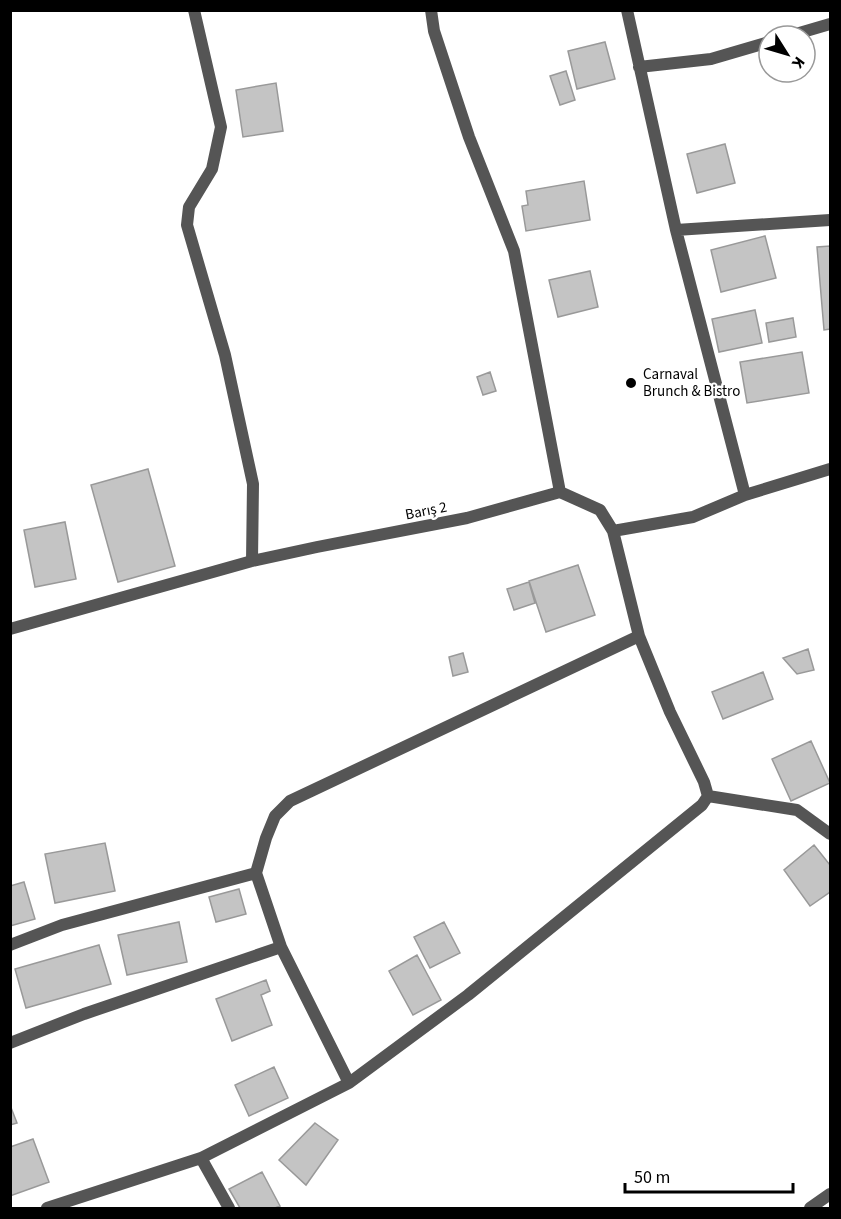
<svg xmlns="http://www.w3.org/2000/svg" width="841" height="1219" font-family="'Source Sans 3',sans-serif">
<rect width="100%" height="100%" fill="#fff"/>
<path fill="#c4c4c4" stroke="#999" stroke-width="1.5" d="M605,42l10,37 -38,10 -9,-38z
M566,71l9,29 -15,5 -10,-29z
M276,83l7,48 -40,6 -7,-47z
M725,144l10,39 -38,10 -10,-39z
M584,181l6,39 -64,11 -4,-25 6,-1 -2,-14z
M765,236l11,42 -55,14 -10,-42z
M830,246v83l-6,1 -7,-83z
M590,271l8,36 -40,10 -9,-37z
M755,310l7,33 -43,9 -7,-33z
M793,318l3,19 -27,5 -3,-19z
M802,352l7,41 -62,10 -7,-41z
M490,372l6,19 -13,4 -6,-18z
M148,469l27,97 -57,16 -27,-97z
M65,522l11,57 -41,8 -11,-57z
M578,565l17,50 -49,17 -17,-51z
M529,582l6,21 -21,7 -7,-21z
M808,649l6,21 -17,4 -14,-16z
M463,653l5,19 -15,4 -4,-19z
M763,672l10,27 -50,20 -11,-27z
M811,741l19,42 -39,18 -19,-42z
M105,843l10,48 -60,12 -10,-49z
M814,845l16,20v27l-20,14 -26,-36z
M24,882l11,37 -25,7v-40z
M239,889l7,25 -30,8 -7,-25z
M179,922l8,40 -60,13 -9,-40z
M444,922l16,31 -30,15 -16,-31z
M99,945l12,39 -85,24 -11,-39z
M417,955l24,45 -28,15 -24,-44z
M266,980l4,11 -9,4 11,30 -40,16 -16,-42z
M274,1067l14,31 -39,18 -14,-31z
M10,1105l7,18 -7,2z
M315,1123l23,17 -32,45 -27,-25z
M33,1139l16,43 -39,14v-49z
M262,1172l18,34 -5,2h-35l-11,-19z"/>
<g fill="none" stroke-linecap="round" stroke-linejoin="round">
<path stroke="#555" stroke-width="12" d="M194,10l27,117 -9,42 -23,38 -2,18 38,130 28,129 -1,77
M431,10l3,21 35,106 45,114 46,241
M627,10l49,220 69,265
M789,36l41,-12
M639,67l72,-8 58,-17
M676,230l154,-10
M10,629l242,-68 65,-14 150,-29 93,-26 40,18 13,21 80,-14 52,-22 85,-26
M708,796l89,14 33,24
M256,873l10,-35 9,-22 15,-15 349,-165
M10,945l52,-20 194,-52 25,74 68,136
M10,1043l74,-29 197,-67
M201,1158l28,50
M47,1208l154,-50 148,-75 119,-88 234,-190 6,-9 -4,-14 -34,-70 -31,-76 -26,-105
M810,1208l20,-14"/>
</g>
<circle fill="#000" stroke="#fff" stroke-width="2" cx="631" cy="383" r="6"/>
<g text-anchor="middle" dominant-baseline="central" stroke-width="5" stroke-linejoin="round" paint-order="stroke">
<g font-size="15" fill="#000" stroke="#fff" text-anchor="start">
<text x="643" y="374">Carnaval<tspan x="643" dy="17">Brunch &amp; Bistro</tspan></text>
</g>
<g font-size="15" fill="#000" stroke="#fff">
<text transform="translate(426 511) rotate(-11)">Barış 2</text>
</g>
</g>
<rect width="841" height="1219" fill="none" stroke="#000000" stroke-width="24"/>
<g transform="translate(787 54) rotate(127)"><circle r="28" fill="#ffffff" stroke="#999999" stroke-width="1.5"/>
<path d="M0-4.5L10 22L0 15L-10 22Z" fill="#000000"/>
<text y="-9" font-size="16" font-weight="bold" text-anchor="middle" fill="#000000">K</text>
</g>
<path d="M625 1183v9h168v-9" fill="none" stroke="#000000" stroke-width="3"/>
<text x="634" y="1183" font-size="18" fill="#000000" stroke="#ffffff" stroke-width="4.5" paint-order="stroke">50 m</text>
</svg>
